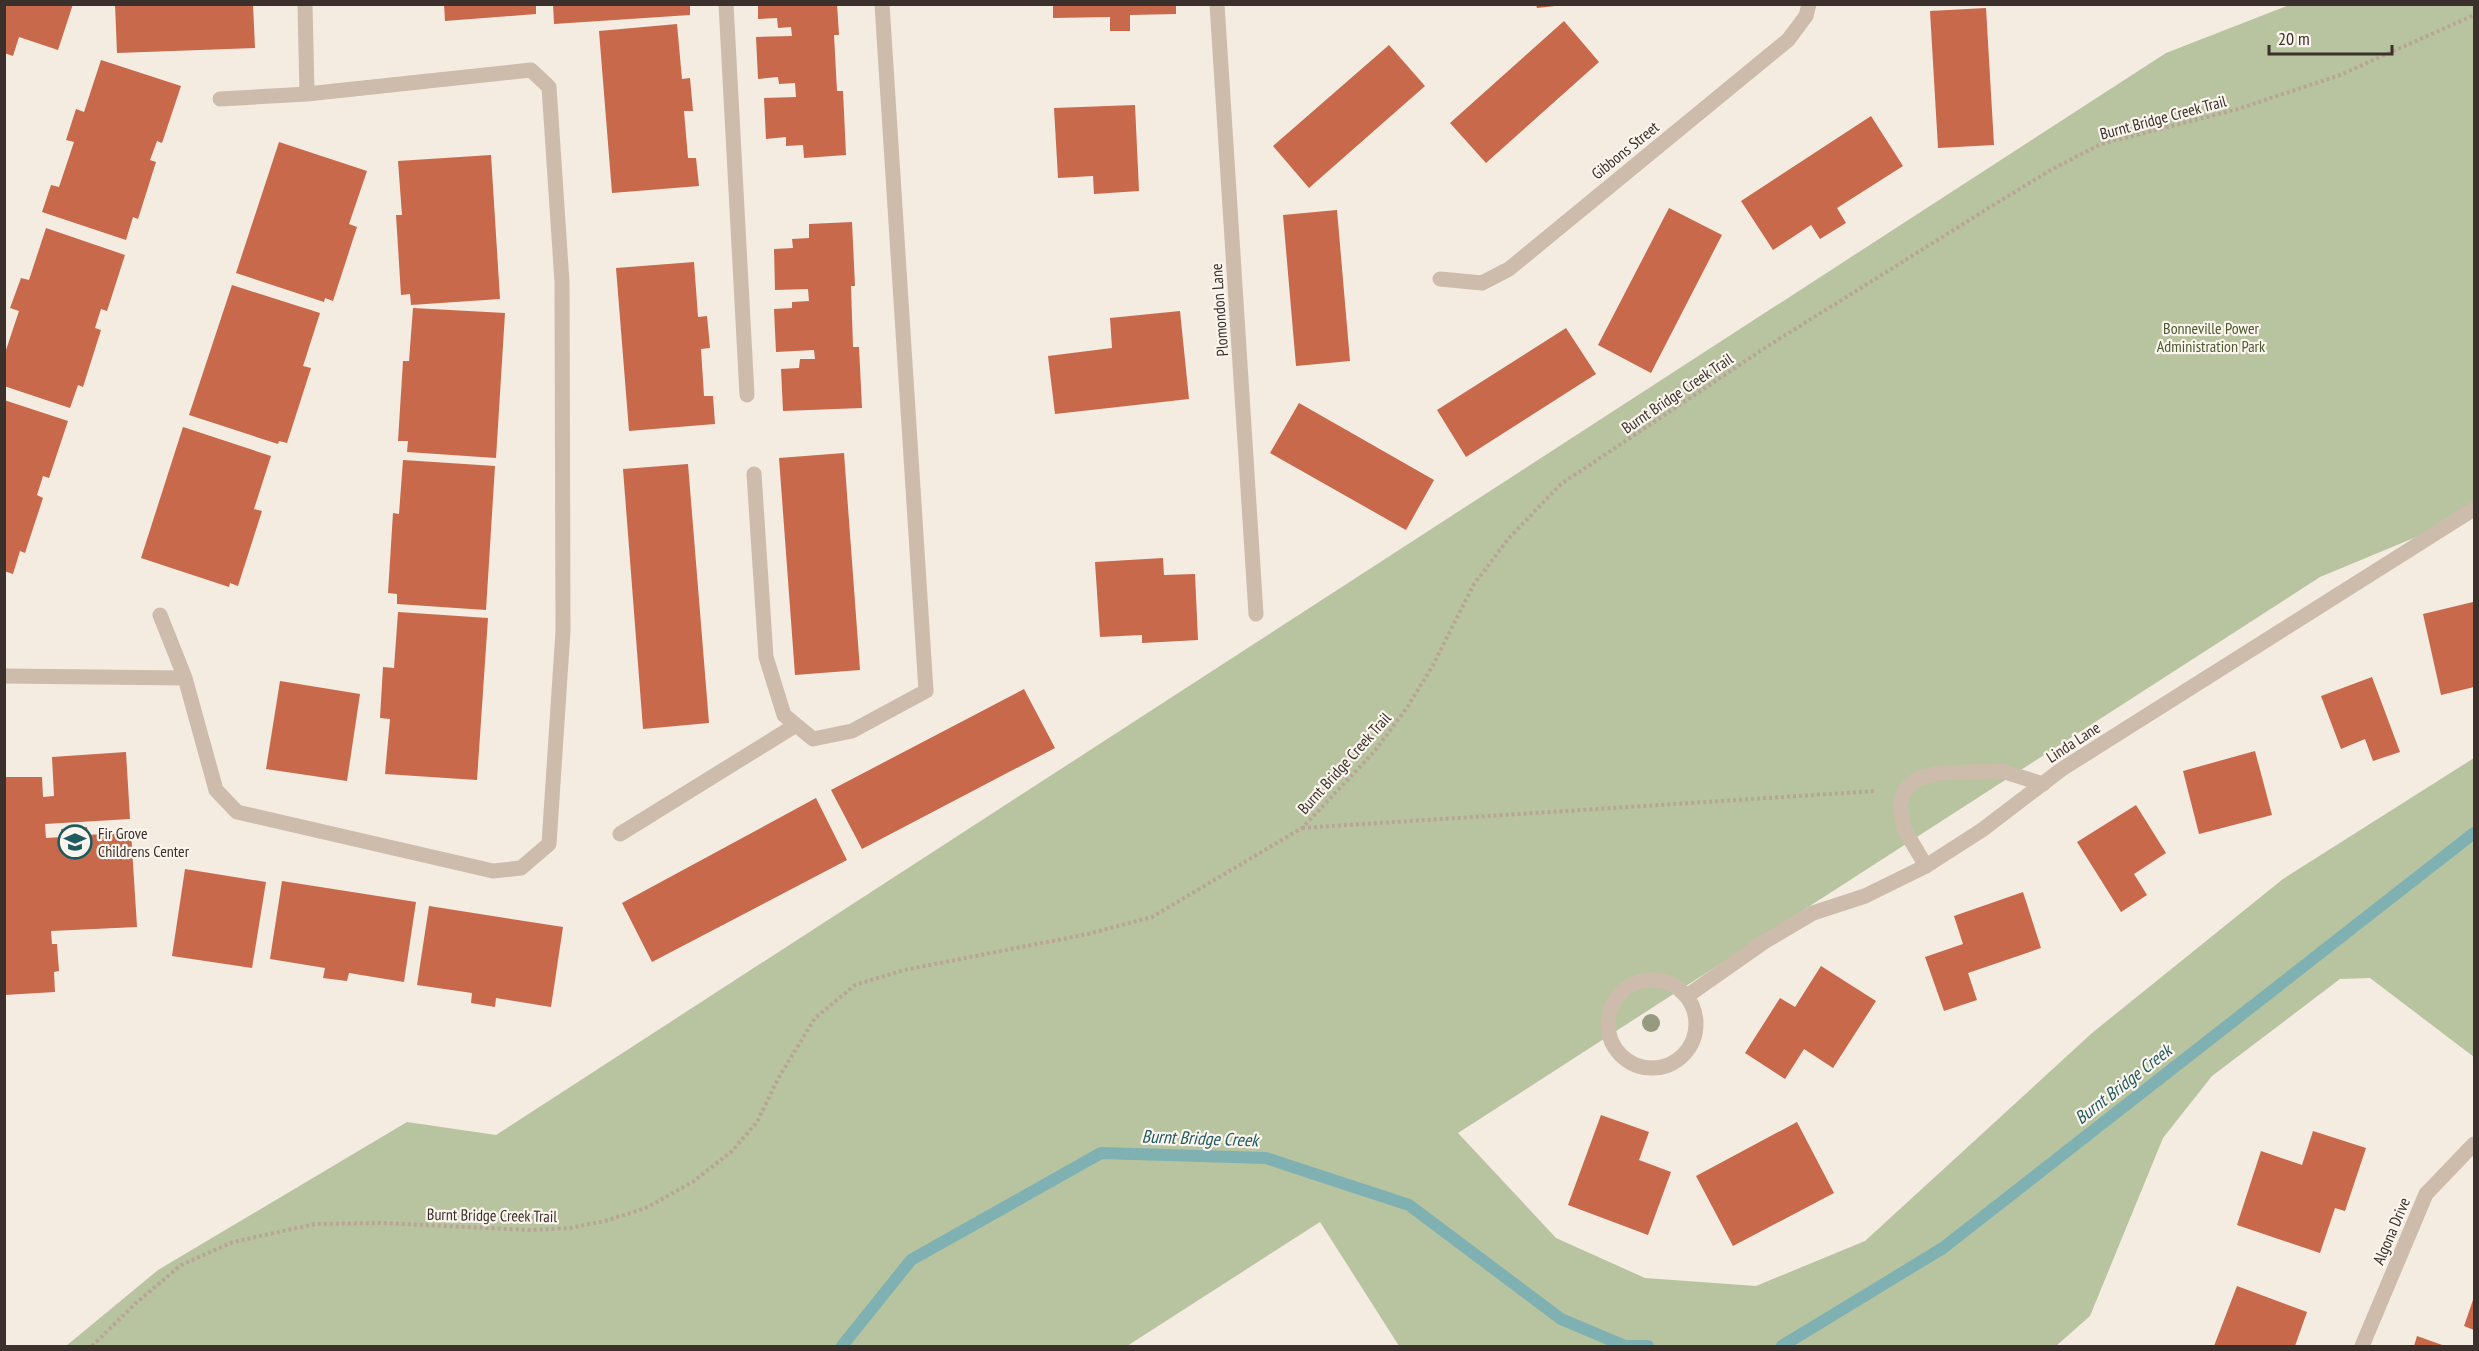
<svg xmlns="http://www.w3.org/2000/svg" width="2479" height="1351" font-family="'PT Sans Narrow',sans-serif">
<rect width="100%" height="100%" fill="#f4ebe1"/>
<path fill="#b8c4a0" d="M2289,5h185v508l-154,64 -862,556 98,105 89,40 111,8 109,-45 227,-208 191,-154 191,-121v299l-104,-79 -30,1 -128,97 -49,62 -73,178 -34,30h-657l-79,-124 -193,124h-1061l92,-76 249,-148 89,13 1670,-1082z"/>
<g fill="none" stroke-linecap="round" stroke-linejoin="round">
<path stroke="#7fb0b2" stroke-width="12" d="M842,1346l69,-86 190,-107 165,5 143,47 152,114 64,27h23
M1782,1346l161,-98 531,-415"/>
</g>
<path fill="#c8694b" d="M4,4h69l-15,46 -39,-13 -6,19 -9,-3z
M115,4h138l2,44 -138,5z
M444,4h92v10l-91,7z
M553,4h137v11l-136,9z
M758,4h79l2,31h-5l3,56h6l3,64 -42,3 -1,-13 -17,1v-9l-20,2 -2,-41 32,-1 -1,-14 -16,1 -1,-7 -20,2 -2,-42 36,-1 -1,-9 -13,1 -1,-10 -19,1z
M1053,4h123v10l-46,1v16h-20v-14l-57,1z
M1536,4h19v2l-18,2z
M1986,8l8,137 -56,3 -8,-137z
M1564,21l35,41 -113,101 -36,-40z
M677,24l5,55 8,-1 3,33h-9l4,47h8l3,28 -87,7 -13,-162z
M1389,45l36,41 -116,102 -36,-42z
M101,60l80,26 -19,57 -5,-2 -7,19 6,2 -18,57 -5,-2 -7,23 -84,-28 9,-27 8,2 15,-45 -8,-2 10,-31 8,3z
M1135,105l4,86 -45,3 -1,-18 -35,2 -4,-70z
M1871,116l32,50 -66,42 9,15 -26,16 -9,-14 -38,25 -32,-49z
M279,142l88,29 -18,53 8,3 -24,74 -8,-3 -1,4 -88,-29z
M491,155l9,144 -89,6 -1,-11 -9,1 -5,-80h6l-4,-54z
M1669,208l53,27 -71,138 -53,-28z
M1337,210l13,151 -54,5 -13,-151z
M852,222l3,64h-4l2,61h6l3,61 -79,3 -2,-42 18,-1 1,-9h15l-1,-9 -38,2 -2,-43 18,-1v-6l17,-1 -1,-12 -33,1 -1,-41 19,-1 -1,-9 17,-1v-14z
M46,228l79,27 -18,56 -6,-2 -6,19 6,2 -18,57 -5,-2 -8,23 -66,-22v-30l15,-45 -9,-3 11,-30 8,2z
M694,262l4,55 9,-1 3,32 -9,1 3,47h9l2,28 -86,7 -13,-163z
M232,285l88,28 -17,53 8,2 -24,75 -8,-2 -1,3 -89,-29z
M413,308l92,5 -9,145 -89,-6 1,-11h-10l5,-80h6z
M1180,311l9,88 -134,15 -7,-58 64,-8 -2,-30z
M1566,328l30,46 -130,83 -29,-47z
M4,400l64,21 -19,57 -6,-2 -6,19 6,3 -18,55 -5,-2 -7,23 -9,-3z
M1299,403l135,77 -28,50 -136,-77z
M183,427l88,29 -17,53 8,2 -24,75 -8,-3 -1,4 -88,-29z
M844,453l16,217 -65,5 -16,-217z
M403,460l92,6 -9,144 -89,-6v-10l-9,-1 5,-80 6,1z
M688,464l21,259 -66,6 -20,-260z
M1163,558l1,17 31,-1 3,66 -56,3v-8l-42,2 -5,-75z
M2473,602l1,85 -33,8 -18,-81z
M398,612l90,6 -11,162 -92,-6 5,-55 -10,-1 3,-51 11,1z
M2372,677l28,75 -27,9 -8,-22 -24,10 -20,-53z
M280,681l80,13 -13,87 -81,-12z
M1024,689l31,59 -193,101 -31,-59z
M2255,751l17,64 -73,19 -16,-63z
M126,752l4,67 -85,5 1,14 16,-1 -1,-8 26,-2 1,8 43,-3 6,95 -86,4 1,13h5l2,27 -5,1 1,20 -51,3v-218h38l1,20 11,-1 -2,-39z
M816,798l31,62 -195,102 -30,-59z
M2136,805l30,48 -32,21 13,21 -26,17 -44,-70z
M185,869l81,13 -14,86 -80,-12z
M282,881l134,21 -12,80 -55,-9 -2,8 -24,-3 2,-10 -55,-9z
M2023,892l18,56 -73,25 9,27 -33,11 -19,-54 38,-13 -9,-28z
M429,906l134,21 -12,80 -55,-9 -1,9 -24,-4 1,-10 -55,-8z
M1821,966l55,35 -43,67 -29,-19 -19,30 -40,-26 35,-55 15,9z
M1601,1115l48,17 -10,28 32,12 -23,63 -80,-30z
M1797,1122l37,71 -101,53 -37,-70z
M2313,1131l53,17 -21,63 -10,-3 -15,45 -83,-28 24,-74 41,14z
M2237,1286l70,26 -12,34h-81z
M2474,1297v33l-10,-4z
M2417,1336l28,10h-31z"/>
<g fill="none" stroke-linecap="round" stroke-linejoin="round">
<path stroke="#b9a596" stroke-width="4" stroke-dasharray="3 3" stroke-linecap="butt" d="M1302,828l574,-37
M92,1346l43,-42 46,-39 52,-23 82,-18 68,-1 147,7 40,-2 35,-7 41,-13 48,-27 38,-30 25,-29 22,-45 36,-59 40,-33 49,-15 184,-36 64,-17 150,-89 72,-76 32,-43 26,-42 42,-83 35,-46 52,-54 207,-138 227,-142 54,-33 52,-27 137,-35 102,-34 134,-60"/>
<path stroke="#cdbbac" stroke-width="15" d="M726,4l21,391
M220,99l87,-5
M754,474l12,183 18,58 29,24 39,-8 74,-40 -44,-687
M160,615l25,63 31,112 21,22 256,59 28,-3 28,-24 14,-213 -1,-349 -13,-195 -18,-17 -224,24 -2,-90
M4,676l181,2
M620,834l176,-109
M1926,866l-22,-37 -4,-23 5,-17 12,-10 22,-6 63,-2 41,13"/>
<path stroke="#cdbbac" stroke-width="15" d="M1217,4l39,610
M1440,279l42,4 27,-14 279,-229 18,-24 3,-12
M1608 1024a44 44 0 1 1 88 0a44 44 0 1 1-88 0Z
M1687,996l77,-54 49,-29 52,-17 61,-30 56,-36 80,-61 412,-260
M2362,1346l64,-152 48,-50"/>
</g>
<circle fill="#969b7f" cx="1651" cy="1023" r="9"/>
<defs>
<symbol id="school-ring" viewBox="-11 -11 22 22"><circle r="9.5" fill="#fbf5ee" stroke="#1f5a5e" stroke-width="1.5"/><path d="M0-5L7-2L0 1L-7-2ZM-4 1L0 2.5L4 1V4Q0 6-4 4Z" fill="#1f5a5e"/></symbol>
</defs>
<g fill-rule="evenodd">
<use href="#school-ring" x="56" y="823" width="38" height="38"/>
</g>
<g text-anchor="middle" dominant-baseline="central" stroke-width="4.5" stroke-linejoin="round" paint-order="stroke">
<g font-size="16" fill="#3b302b" stroke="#fbf5ee">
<text transform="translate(2163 117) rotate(-15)">Burnt Bridge Creek Trail</text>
<text transform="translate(1625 150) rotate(-39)">Gibbons Street</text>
<text transform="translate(1219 310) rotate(-94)">Plomondon Lane</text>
<text transform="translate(1677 393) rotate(-34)">Burnt Bridge Creek Trail</text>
<text transform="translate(2073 742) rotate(-33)">Linda Lane</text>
<text transform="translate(1344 763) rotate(-48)">Burnt Bridge Creek Trail</text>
<text transform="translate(492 1215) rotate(1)">Burnt Bridge Creek Trail</text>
<text transform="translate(2391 1231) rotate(-67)">Algona Drive</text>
</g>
<g font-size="16" fill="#4a5a2e" stroke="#fbf5ee">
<text x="2211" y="328">Bonneville Power<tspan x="2211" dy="18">Administration Park</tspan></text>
</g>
<g font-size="16" fill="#3b302b" stroke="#fbf5ee" text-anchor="start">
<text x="98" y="833">Fir Grove<tspan x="98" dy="18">Childrens Center</tspan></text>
</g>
<g font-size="18" font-style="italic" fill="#1f5a5e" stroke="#fbf5ee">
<text transform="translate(2123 1084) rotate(-38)">Burnt Bridge Creek</text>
<text transform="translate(1200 1138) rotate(2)">Burnt Bridge Creek</text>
</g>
</g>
<rect width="2479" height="1351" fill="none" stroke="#3b302b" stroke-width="12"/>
<path d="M2269 45v9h123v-9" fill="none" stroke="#3b302b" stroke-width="3"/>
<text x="2278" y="45" font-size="18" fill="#3b302b" stroke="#fbf5ee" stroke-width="4.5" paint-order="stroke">20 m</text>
</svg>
